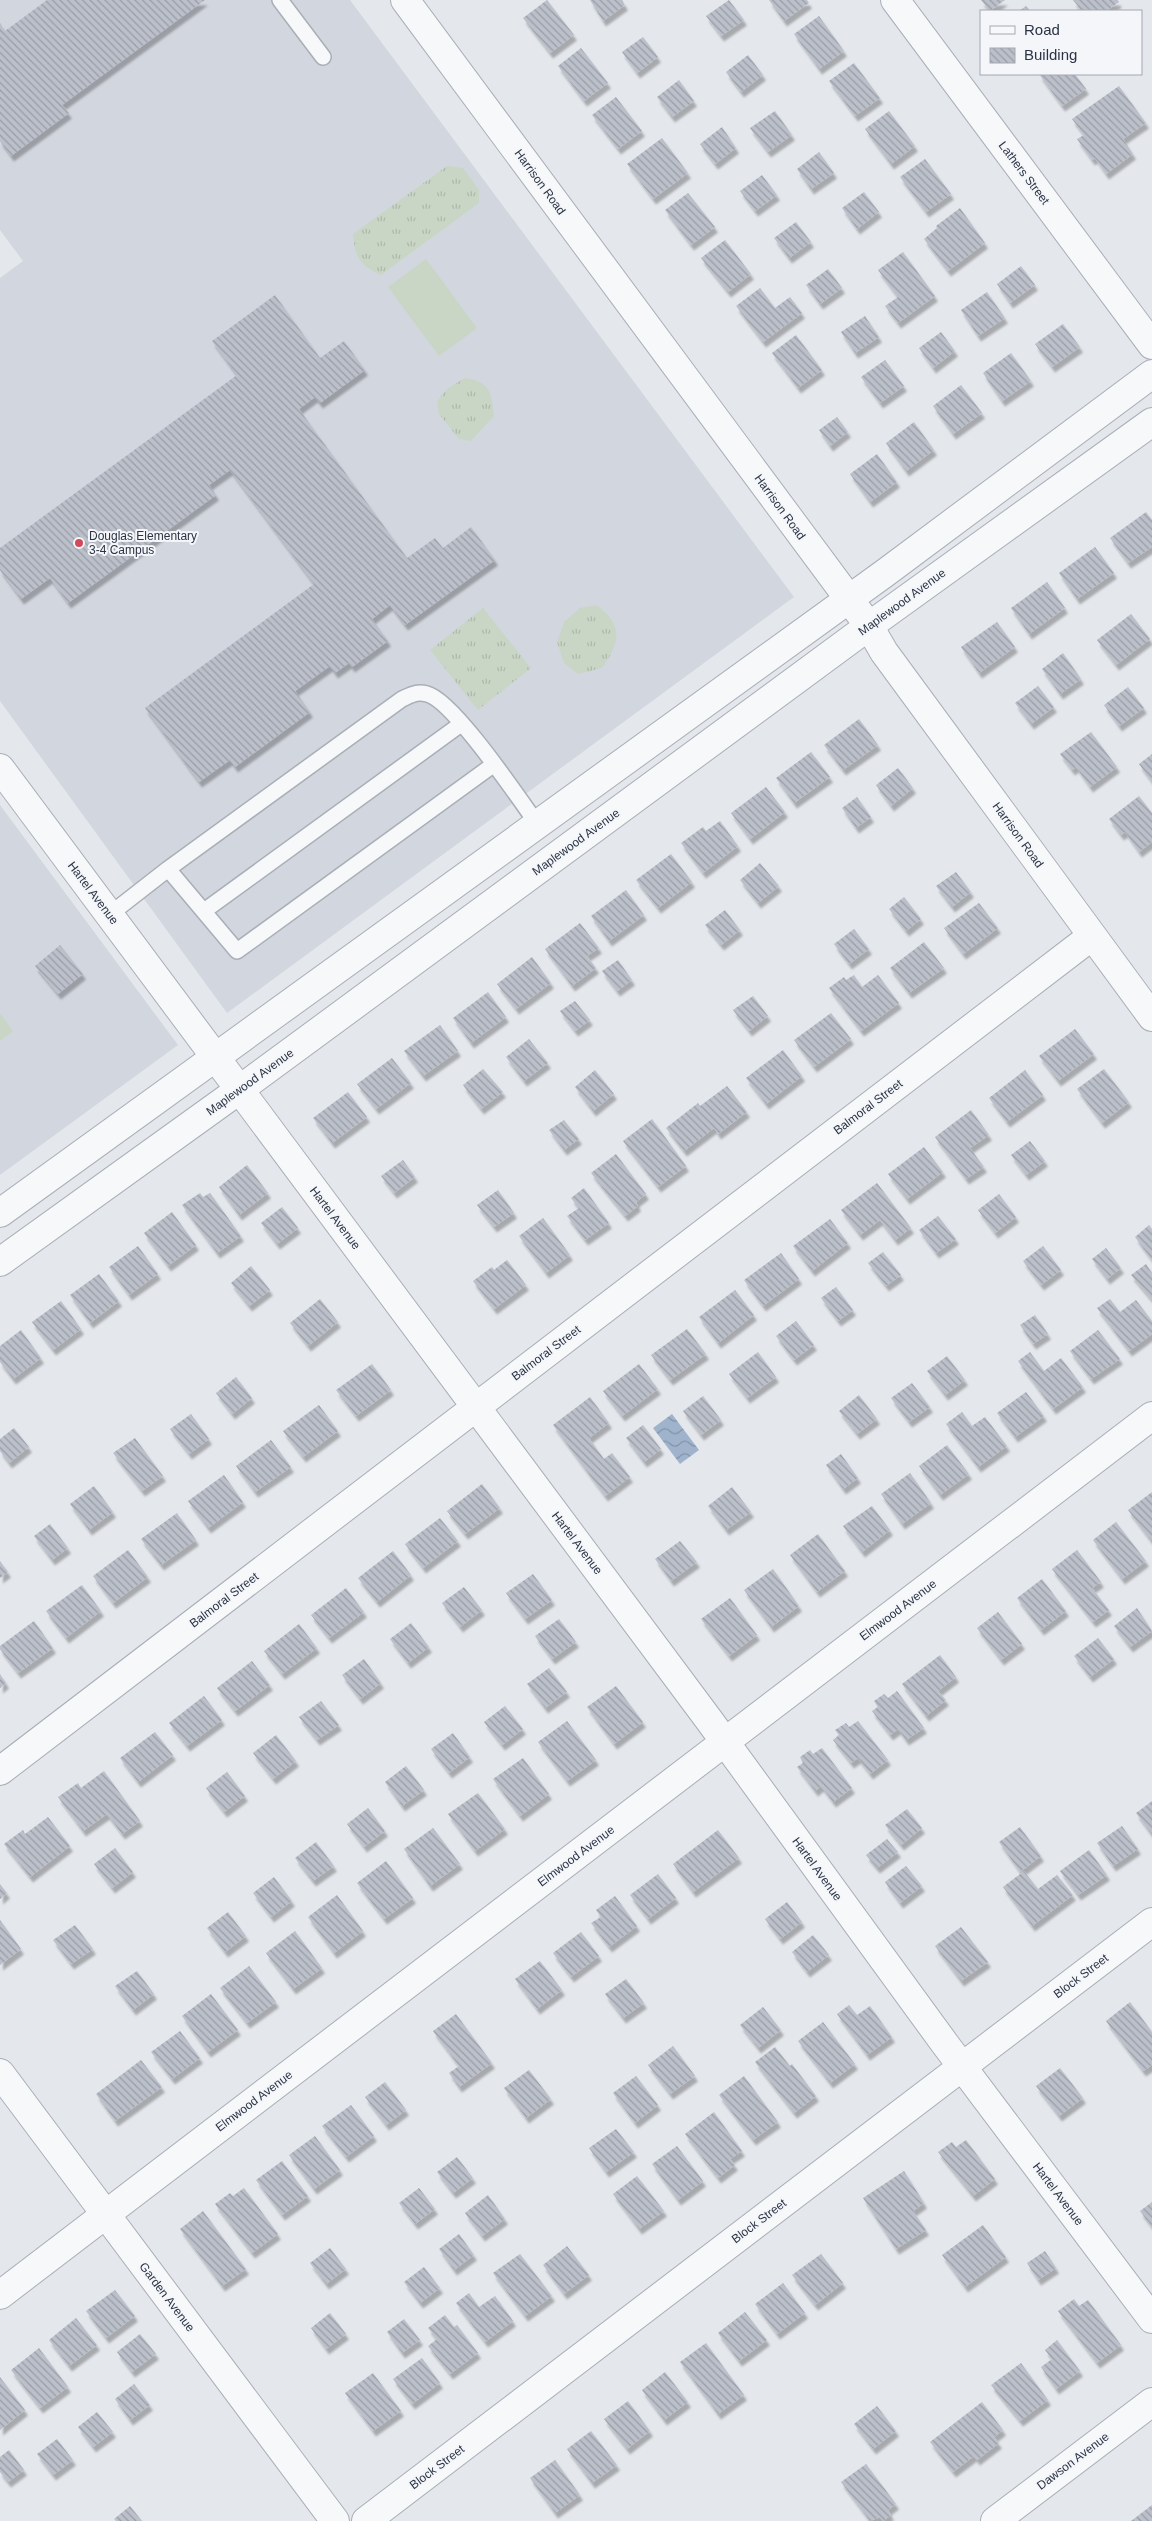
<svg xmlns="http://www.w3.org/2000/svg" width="1152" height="2521" font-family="Arial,sans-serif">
<defs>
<pattern id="grass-tufts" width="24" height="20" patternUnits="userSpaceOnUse" patternTransform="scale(1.25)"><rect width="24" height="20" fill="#c9d6c5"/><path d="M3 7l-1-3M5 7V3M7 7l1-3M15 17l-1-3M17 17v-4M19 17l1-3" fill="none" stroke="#adb8ab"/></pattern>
<pattern id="water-waves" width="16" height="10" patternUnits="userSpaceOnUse" patternTransform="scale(1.25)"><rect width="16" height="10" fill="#9fb4cc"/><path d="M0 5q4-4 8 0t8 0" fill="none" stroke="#8293a7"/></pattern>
<pattern id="building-back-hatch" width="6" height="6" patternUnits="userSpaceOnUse" patternTransform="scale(1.25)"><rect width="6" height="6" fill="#bbc0ca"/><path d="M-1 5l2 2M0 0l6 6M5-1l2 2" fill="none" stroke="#989da6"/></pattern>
<filter id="shadow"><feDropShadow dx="3" dy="5.5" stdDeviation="1" flood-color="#0004"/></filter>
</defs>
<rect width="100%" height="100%" fill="#e4e7ec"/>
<path fill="#d2d6de" d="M0,0h350l444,597 -567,416 -227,-312v-423l23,-17 -23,-31z
M0,805l178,240 -178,130z"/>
<path fill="url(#grass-tufts)" d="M447,166l16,2 16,22v13l-98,72c-21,-9 -26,-18 -28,-41z
M465,378c26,4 26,14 29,38l-23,25 -12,-2 -20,-25 -2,-13 11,-13z
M597,605c27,21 23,38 5,63l-24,6 -14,-11 -7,-21 7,-20 16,-14z
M483,608l48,60 -53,42 -48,-60z"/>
<path fill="#c9d6c5" d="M426,259l51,69 -38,28 -51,-69z
M0,1013l13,18 -13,10z"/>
<path fill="url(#water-waves)" d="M672,1414l27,36 -19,14 -27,-36z"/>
<path fill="url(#building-back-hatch)" filter="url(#shadow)" d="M47,0h158l-143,105 7,8 -58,43 -11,-15v-118l5,8z
M547,0l27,35 -24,18 -27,-35z
M590,0h32l3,5 -22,16z
M729,0l15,20 -23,16 -15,-20z
M769,0h38l2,3 -25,18z
M981,0h24l-15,11z
M1073,0h44l2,2 -13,9h-24z
M1026,6l4,5h-11z
M819,16l25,35 -25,18 -25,-35z
M643,37l15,20 -21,16 -15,-21z
M581,48l27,35 -24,18 -26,-35z
M748,55l15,20 -22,17 -15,-20z
M854,63l26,35 -25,18 -26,-35z
M1039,74h36l11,15 -24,17z
M679,80l15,21 -22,16 -15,-20z
M1119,86l27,37 -23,16 10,15 -27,20 -11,-16 -3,2 -15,-21 7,-4 -12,-16z
M616,97l26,34 -24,18 -26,-34z
M775,111l17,24 -24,17 -18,-24z
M889,111l26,35 -24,18 -26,-35z
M722,127l14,21 -21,16 -15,-20z
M662,138l26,35 -35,26 -26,-35z
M819,152l15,21 -23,16 -14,-20z
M925,159l26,35 -25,18 -26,-35z
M762,175l15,20 -22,16 -15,-20z
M864,192l15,20 -22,17 -15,-21z
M688,193l27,34 -24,18 -26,-35z
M960,208l25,35 -37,28 -24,-32 13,-11 -1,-2z
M796,222l15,20 -22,16 -15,-20z
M725,240l26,34 -23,18 -27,-34z
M903,252l32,44 -37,27 -13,-17 13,-9 -20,-27z
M1021,266l14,19 -25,18 -13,-19z
M828,269l14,19 -22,16 -14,-19z
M760,288l15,20 15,-11 12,16 -39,29 -27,-36z
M987,292l18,26 -27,18 -17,-26z
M275,295l45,63 24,-17 21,29 -45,33 -5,-6 -16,12 108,149 28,-20 8,10 28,-21 24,33 -90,65 -15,-20 -18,14 16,22 -36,26 -3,-4 -14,10 -5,-7 -35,25 15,21 -75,55 -5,-7 -31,22 -54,-74 169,-124 -84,-114 -21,15 7,10 -148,108 -18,-25 -29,21 -21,-29v-22l237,-173 -25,-34z
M865,316l14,21 -24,16 -14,-21z
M1063,324l17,23 -28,20 -17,-23z
M941,332l14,19 -22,17 -14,-20z
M796,335l26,35 -24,18 -26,-35z
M1011,353l20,28 -29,20 -19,-28z
M885,360l19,26 -24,17 -19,-26z
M961,385l21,28 -29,21 -20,-28z
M837,417l11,15 -18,14 -11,-16z
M914,422l20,28 -28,21 -20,-28z
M877,454l20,28 -27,20 -20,-28z
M1146,512l6,8v27l-24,16 -18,-25z
M1095,547l19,26 -37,26 -18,-26z
M1047,582l18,26 -36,26 -18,-26z
M1131,614l19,25 -34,26 -19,-25z
M997,622l18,25 -36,26 -18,-26z
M1063,653l18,26 -21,15 -18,-25z
M1038,686l16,21 -23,17 -16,-21z
M1128,687l16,21 -25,18 -15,-21z
M859,719l19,26 -35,25 -19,-25z
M1091,732l26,35 -27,20 -14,-20 -4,3 -12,-16z
M811,752l19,25 -36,26 -18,-25z
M1152,754v28l-13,-18z
M898,768l15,20 -22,18 -15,-21z
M766,787l19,25 -35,27 -19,-26z
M1139,796l13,17v29l-13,10 -14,-20 -4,3 -12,-16z
M857,797l14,20 -15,11 -14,-20z
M720,821l18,25 -35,27 -22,-30 22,-16 3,4z
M671,854l21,28 -34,26 -22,-28z
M760,863l19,23 -21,17 -18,-23z
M956,872l15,20 -19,15 -16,-21z
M626,890l18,25 -35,26 -18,-25z
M904,897l17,22 -15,12 -17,-22z
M979,903l19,25 -35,26 -19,-26z
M725,910l15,20 -19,15 -16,-20z
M580,923l19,25 -12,8 9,12 -24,18 -27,-37z
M854,929l15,20 -20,15 -15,-20z
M924,942l20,26 -35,25 -19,-25z
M60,945l23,29 -25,20 -23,-28z
M532,957l19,26 -35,26 -19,-25z
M618,960l14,20 -15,11 -15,-20z
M854,975l8,12 16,-12 21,28 -38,28 -32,-43 15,-11 2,3z
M488,992l18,25 -35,26 -18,-25z
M753,996l15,20 -19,15 -16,-21z
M575,1001l15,19 -15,11 -15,-20z
M831,1013l20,26 -37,28 -20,-27z
M440,1025l18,26 -35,25 -19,-25z
M1075,1029l19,25 -36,27 -19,-25z
M529,1039l19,24 -24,18 -18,-24z
M783,1050l19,26 -36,28 -20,-26z
M392,1058l19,25 -35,26 -19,-25z
M483,1069l20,23 -22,17 -18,-24z
M1104,1069l25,33 -27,21 -25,-34z
M595,1070l19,24 -21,17 -18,-24z
M1025,1070l18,25 -36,27 -18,-24z
M727,1086l20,26 -29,22 -4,-6 -30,23 -18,-23 32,-25 2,3z
M348,1092l19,25 -35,26 -19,-25z
M971,1110l18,25 -19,13 14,19 -18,12 -31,-42z
M652,1119l34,47 -28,21 -35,-46z
M564,1120l15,19 -15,11 -15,-20z
M1030,1141l15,20 -19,14 -15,-20z
M924,1147l19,25 -36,27 -19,-25z
M616,1154l30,40 -10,8 2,4 -13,10 -34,-43z
M403,1160l12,17 -21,16 -13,-17z
M247,1165l21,28 -29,22 -20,-28z
M877,1183l34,45 -16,12 -15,-20 -20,15 -19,-25z
M584,1188l25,35 -24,17 -18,-24 12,-8 -8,-10z
M498,1190l16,23 -20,14 -17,-22z
M200,1193l3,4 7,-4 31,43 -24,17 -35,-48z
M999,1194l17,23 -21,16 -17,-23z
M282,1207l16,21 -21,16 -16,-21z
M172,1212l24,33 -28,21 -24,-33z
M938,1216l18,23 -20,14 -17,-23z
M543,1218l27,37 -24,18 -27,-37z
M830,1219l18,24 -36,28 -19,-25z
M1149,1225l3,4v31l-17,-23z
M138,1246l20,28 -29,21 -20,-28z
M1043,1246l18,24 -20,15 -18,-24z
M1106,1248l15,20 -14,11 -15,-20z
M883,1252l18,23 -15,11 -18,-23z
M781,1253l18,26 -36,27 -19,-26z
M507,1260l19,25 -32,24 -21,-28 19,-14 2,3z
M1146,1264l6,9v27l-21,-25z
M251,1266l19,24 -21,16 -18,-23z
M99,1274l20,27 -29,22 -20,-28z
M836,1287l17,23 -15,11 -17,-23z
M735,1290l19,25 -36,28 -19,-26z
M320,1299l18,23 -30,24 -18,-23z
M1110,1299l10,13 16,-12 16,21v13l-23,17 -32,-43z
M61,1301l20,28 -28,21 -21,-28z
M1035,1315l13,19 -15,10 -13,-19z
M796,1321l18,24 -20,15 -18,-24z
M687,1329l19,25 -36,26 -19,-25z
M21,1330l20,28 -28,21 -13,-17v-16z
M1098,1330l22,29 -29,20 -21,-28z
M758,1352l18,25 -29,21 -18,-24z
M1030,1352l14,19 17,-13 22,29 -30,22 -35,-48z
M947,1356l18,24 -20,15 -18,-24z
M372,1364l19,26 -35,26 -20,-26z
M639,1364l19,25 -36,27 -19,-25z
M236,1377l16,21 -20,16 -16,-21z
M912,1383l18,24 -21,15 -18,-24z
M1026,1392l18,24 -29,21 -18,-24z
M859,1395l18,24 -20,15 -18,-23z
M703,1396l18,24 -20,15 -18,-24z
M590,1397l19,26 -20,15 15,21 8,-6 18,24 -25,19 -52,-71z
M319,1405l19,26 -35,26 -20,-26z
M962,1412l10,14 13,-9 22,29 -29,21 -32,-43z
M191,1414l18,25 -20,15 -19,-25z
M643,1425l18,24 -17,13 -18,-24z
M14,1428l15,19 -20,16 -9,-12v-12z
M135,1438l28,38 -21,15 -29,-38z
M271,1440l20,27 -36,25 -19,-26z
M947,1445l22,29 -29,21 -21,-29z
M841,1454l17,24 -15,11 -17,-24z
M910,1473l21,30 -29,21 -21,-30z
M224,1475l19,27 -35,26 -20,-27z
M482,1484l18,24 -35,26 -18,-23z
M94,1486l19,26 -24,18 -19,-26z
M732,1487l19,25 -25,18 -18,-24z
M1152,1492v50l-24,-32z
M872,1506l18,24 -28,22 -19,-26z
M177,1513l19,27 -35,25 -20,-26z
M440,1518l18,23 -35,27 -18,-24z
M1116,1522l30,39 -24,18 -29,-39z
M50,1524l18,24 -16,12 -18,-24z
M818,1534l27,37 -28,21 -27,-37z
M680,1541l17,21 -26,19 -16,-22z
M128,1550l20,27 -35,26 -20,-27z
M1077,1550l24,32 -9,6 17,22 -16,12 -41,-53z
M393,1551l18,24 -34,27 -19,-24z
M0,1561l8,11 -8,6z
M773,1569l26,37 -28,21 -27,-37z
M533,1574l19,26 -27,19 -19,-26z
M1042,1579l24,32 -25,19 -24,-32z
M82,1585l19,26 -35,27 -20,-27z
M464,1587l18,23 -22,17 -18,-24z
M346,1588l18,24 -35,26 -18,-23z
M730,1598l27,37 -28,21 -28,-37z
M1137,1608l15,23 -22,16 -16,-21z
M998,1612l24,32 -21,16 -24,-32z
M559,1619l17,23 -24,17 -17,-23z
M34,1621l19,27 -35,25 -18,-24v-3z
M411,1623l18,24 -21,16 -18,-24z
M299,1624l18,24 -35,26 -18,-23z
M1098,1638l16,21 -24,18 -16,-21z
M940,1655l16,22 -18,14 8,9 -20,16 -24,-32z
M364,1659l17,24 -21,16 -18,-24z
M252,1661l18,24 -35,26 -18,-23z
M549,1668l18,24 -22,16 -18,-24z
M0,1674l6,9 -6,5z
M616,1686l27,36 -29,22 -27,-37z
M897,1691l27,37 -18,12 -8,-11 -8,6 -18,-24 6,-4 -4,-6 10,-7 4,4z
M204,1696l18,24 -35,26 -18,-23z
M321,1701l18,24 -22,15 -18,-23z
M505,1706l18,23 -21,16 -18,-23z
M567,1721l29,39 -29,21 -29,-39z
M858,1721l30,39 -18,14 -12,-16 -7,5 -18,-23 6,-5 -4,-5 11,-7 3,4z
M155,1732l18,23 -35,27 -18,-24z
M453,1733l17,24 -21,16 -18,-24z
M276,1735l20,26 -23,18 -20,-26z
M822,1748l30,40 -19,14 -12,-16 -6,5 -18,-24 6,-4 -3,-6 10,-7 3,4z
M523,1758l26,36 -29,22 -27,-37z
M406,1766l18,24 -22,16 -17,-24z
M104,1771l36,50 -18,13 -15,-20 -24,17 -25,-34 20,-14 3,5z
M227,1772l18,24 -21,16 -18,-24z
M478,1793l27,36 -30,22 -27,-37z
M1152,1801v34l-16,-22z
M368,1808l17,23 -21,16 -17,-23z
M907,1809l15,19 -21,17 -16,-20z
M48,1817l22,29 -40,31 -26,-33 19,-14 2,4z
M1122,1826l16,23 -25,17 -16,-23z
M1020,1827l21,29 -21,16 -21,-30z
M433,1828l27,36 -30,22 -26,-37z
M718,1830l21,28 -46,34 -20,-28z
M887,1839l11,13 -21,16 -11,-13z
M316,1842l18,24 -21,15 -18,-23z
M115,1848l18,24 -21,16 -18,-24z
M1089,1850l18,25 -29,20 -18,-24z
M386,1861l27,37 -29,21 -27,-36z
M906,1866l16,20 -22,17 -15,-21z
M1024,1871l14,18 19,-14 16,20 -41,31 -29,-39z
M658,1874l18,24 -28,21 -18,-24z
M274,1877l18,24 -21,16 -18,-24z
M0,1884l7,9 -7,6z
M337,1895l26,36 -29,22 -26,-36z
M615,1896l22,30 -28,21 -18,-24 10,-6 -5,-7z
M787,1902l15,20 -22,17 -15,-20z
M228,1912l18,24 -21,16 -18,-24z
M0,1920l21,29 -21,16z
M75,1925l18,24 -22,15 -18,-24z
M961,1927l27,35 -27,19 -26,-35z
M295,1931l27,37 -29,21 -27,-36z
M581,1932l18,24 -28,21 -18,-24z
M813,1935l16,20 -22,17 -15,-20z
M540,1961l22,29 -25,19 -22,-30z
M249,1966l27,36 -29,21 -27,-35z
M137,1971l17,23 -21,16 -18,-24z
M626,1979l18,24 -21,15 -18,-24z
M211,1994l27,36 -30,22 -26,-36z
M1130,2002l22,30v33l-9,6 -37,-50z
M849,2005l8,10 13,-9 22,31 -25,18 -30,-41z
M763,2007l18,23 -23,18 -18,-23z
M456,2014l36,49 -33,24 -10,-14 10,-7 -26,-35z
M823,2022l32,42 -25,19 -32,-42z
M180,2031l20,27 -28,21 -21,-27z
M673,2046l22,30 -25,18 -22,-29z
M775,2047l15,19 2,-2 24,32 -22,17 -39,-51z
M141,2060l21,27 -47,34 -19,-27z
M1060,2068l23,30 -24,18 -23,-30z
M529,2070l22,29 -25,19 -22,-30z
M636,2076l22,29 -23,18 -22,-30z
M744,2076l34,46 -25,18 -34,-45z
M385,2082l21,28 -20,15 -21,-28z
M351,2105l23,31 -28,21 -24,-31z
M714,2112l28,39 -12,8 5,6 -17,13 -33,-44z
M616,2129l18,23 -28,20 -17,-24z
M315,2136l25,34 -26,19 -25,-34z
M966,2140l29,39 -22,17 -35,-44 14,-10 4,5z
M677,2146l26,35 -25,19 -26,-36z
M457,2157l16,21 -20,15 -16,-21z
M282,2161l26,35 -26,19 -26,-35z
M904,2171l20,32 -11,8 13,19 -30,19 -33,-51z
M637,2176l27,35 -25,18 -26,-35z
M244,2188l34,46 -26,19 -37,-49 15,-11 3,3z
M419,2188l16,21 -20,15 -16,-21z
M488,2195l17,24 -23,17 -17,-23z
M1152,2202v25l-12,-16z
M203,2211l43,58 -24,17 -42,-57z
M983,2225l23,32 -41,30 -23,-32z
M459,2234l15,21 -20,15 -15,-21z
M567,2246l22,29 -25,19 -21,-29z
M330,2248l16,21 -20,15 -16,-21z
M1045,2251l11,17 -18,12 -11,-17z
M520,2254l32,42 -27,20 -32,-43z
M821,2254l22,29 -28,22 -23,-30z
M424,2267l16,21 -20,15 -16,-21z
M783,2283l22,30 -28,21 -22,-30z
M115,2290l20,26 -29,22 -20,-27z
M469,2293l10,14 16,-11 18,25 -28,21 -29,-39z
M1074,2299l5,7 9,-6 33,45 -24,18 -39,-52z
M745,2312l22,28 -28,21 -21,-28z
M330,2313l16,21 -20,15 -15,-21z
M445,2315l9,12 3,-2 21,28 -28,21 -22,-28 9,-7 -9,-11z
M76,2318l21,27 -28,21 -20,-26z
M404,2319l16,21 -18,13 -15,-21z
M140,2334l16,20 -24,18 -15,-20z
M1057,2340l23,31 -24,18 -15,-22 11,-8 -7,-9z
M706,2343l38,52 -26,19 -38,-52z
M39,2348l29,39 -28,21 -29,-38z
M422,2358l18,25 -28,21 -19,-25z
M1021,2363l27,37 -28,21 -29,-36z
M665,2372l23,30 -24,18 -22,-30z
M373,2373l28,38 -28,20 -28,-38z
M0,2377l25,33 -25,20z
M134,2384l16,21 -20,15 -15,-21z
M628,2401l22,30 -23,18 -23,-30z
M982,2402l21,28 -9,7 5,6 -22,17 -3,-4 -21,16 -23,-30z
M877,2406l19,25 -23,18 -19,-25z
M97,2412l16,20 -20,15 -15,-20z
M591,2431l26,34 -25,18 -25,-34z
M57,2439l16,21 -20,15 -16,-21z
M9,2450l15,20 -16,12 -8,-10v-15z
M555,2460l25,35 -25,18 -25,-35z
M866,2464l30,40 -8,6 3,5 -8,6 -3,-4 -10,4 -29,-39z
M1152,2505v16h-21z
M130,2506l12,15h-26l-2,-2z"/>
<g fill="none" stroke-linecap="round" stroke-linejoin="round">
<defs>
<path id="service" d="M280,0l43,57
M168,869l69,82 256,-186
M204,911l257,-187
M109,915l59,-46 234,-170c9,-4 15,-8 25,-5 26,6 93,106 111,131"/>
<path id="minor" d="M895,0l257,345
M0,768l709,952 236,324 207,275
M0,1771l1092,-835
M0,2073l335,448
M0,2295l1152,-879
M366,2521l786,-599
M995,2521l157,-119"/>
<path id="tertiary" d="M405,0l464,626 15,26 268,365
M0,1213l885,-640 267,-199
M0,1262l239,-172 630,-464 283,-204"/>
</defs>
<use href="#service" stroke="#a9aeb7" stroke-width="18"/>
<use href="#minor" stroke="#a9aeb7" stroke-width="30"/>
<use href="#tertiary" stroke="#a9aeb7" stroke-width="30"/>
<use href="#service" stroke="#f7f8fa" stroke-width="15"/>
<use href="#minor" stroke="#f7f8fa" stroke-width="28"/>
<use href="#tertiary" stroke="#f7f8fa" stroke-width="28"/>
</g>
<circle fill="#d1495b" stroke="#f4f6f9" stroke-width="2" cx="79" cy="543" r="5"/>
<g text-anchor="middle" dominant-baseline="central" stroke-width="4" stroke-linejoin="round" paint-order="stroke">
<g font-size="12" fill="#2b3445" stroke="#f4f6f9">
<text transform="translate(1024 173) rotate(53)">Lathers Street</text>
<text transform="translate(540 182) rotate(54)">Harrison Road</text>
<text transform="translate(780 507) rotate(54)">Harrison Road</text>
<text transform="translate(902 602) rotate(-36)">Maplewood Avenue</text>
<text transform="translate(1018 835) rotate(54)">Harrison Road</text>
<text transform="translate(576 842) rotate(-36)">Maplewood Avenue</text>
<text transform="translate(93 893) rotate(53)">Hartel Avenue</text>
<text transform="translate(250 1082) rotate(-36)">Maplewood Avenue</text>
<text transform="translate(868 1107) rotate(-37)">Balmoral Street</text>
<text transform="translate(335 1218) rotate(53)">Hartel Avenue</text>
<text transform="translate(546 1353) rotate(-37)">Balmoral Street</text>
<text transform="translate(577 1543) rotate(53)">Hartel Avenue</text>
<text transform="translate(224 1600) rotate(-37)">Balmoral Street</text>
<text transform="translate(898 1610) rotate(-37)">Elmwood Avenue</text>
<text transform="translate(576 1856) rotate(-37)">Elmwood Avenue</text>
<text transform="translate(817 1869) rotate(54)">Hartel Avenue</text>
<text transform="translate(1081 1976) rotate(-37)">Block Street</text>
<text transform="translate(254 2101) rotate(-37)">Elmwood Avenue</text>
<text transform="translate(1058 2194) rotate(53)">Hartel Avenue</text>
<text transform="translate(759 2221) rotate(-37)">Block Street</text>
<text transform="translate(167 2297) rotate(53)">Garden Avenue</text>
<text transform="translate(1073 2461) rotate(-37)">Dawson Avenue</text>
<text transform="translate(437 2467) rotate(-37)">Block Street</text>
</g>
<g font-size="12" fill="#2b3445" stroke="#f4f6f9" text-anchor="start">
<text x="89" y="536">Douglas Elementary<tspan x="89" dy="14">3-4 Campus</tspan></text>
</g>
</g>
<rect x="980" y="10" width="162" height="65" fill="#f4f6f9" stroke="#a4a8b1"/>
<rect x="990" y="26" width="25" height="8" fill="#f7f8fa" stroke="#a4a8b1"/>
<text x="1024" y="35" font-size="15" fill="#2b3445">Road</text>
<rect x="990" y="48" width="25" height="15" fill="url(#building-back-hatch)" stroke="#a4a8b1"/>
<text x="1024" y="60" font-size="15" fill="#2b3445">Building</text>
</svg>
